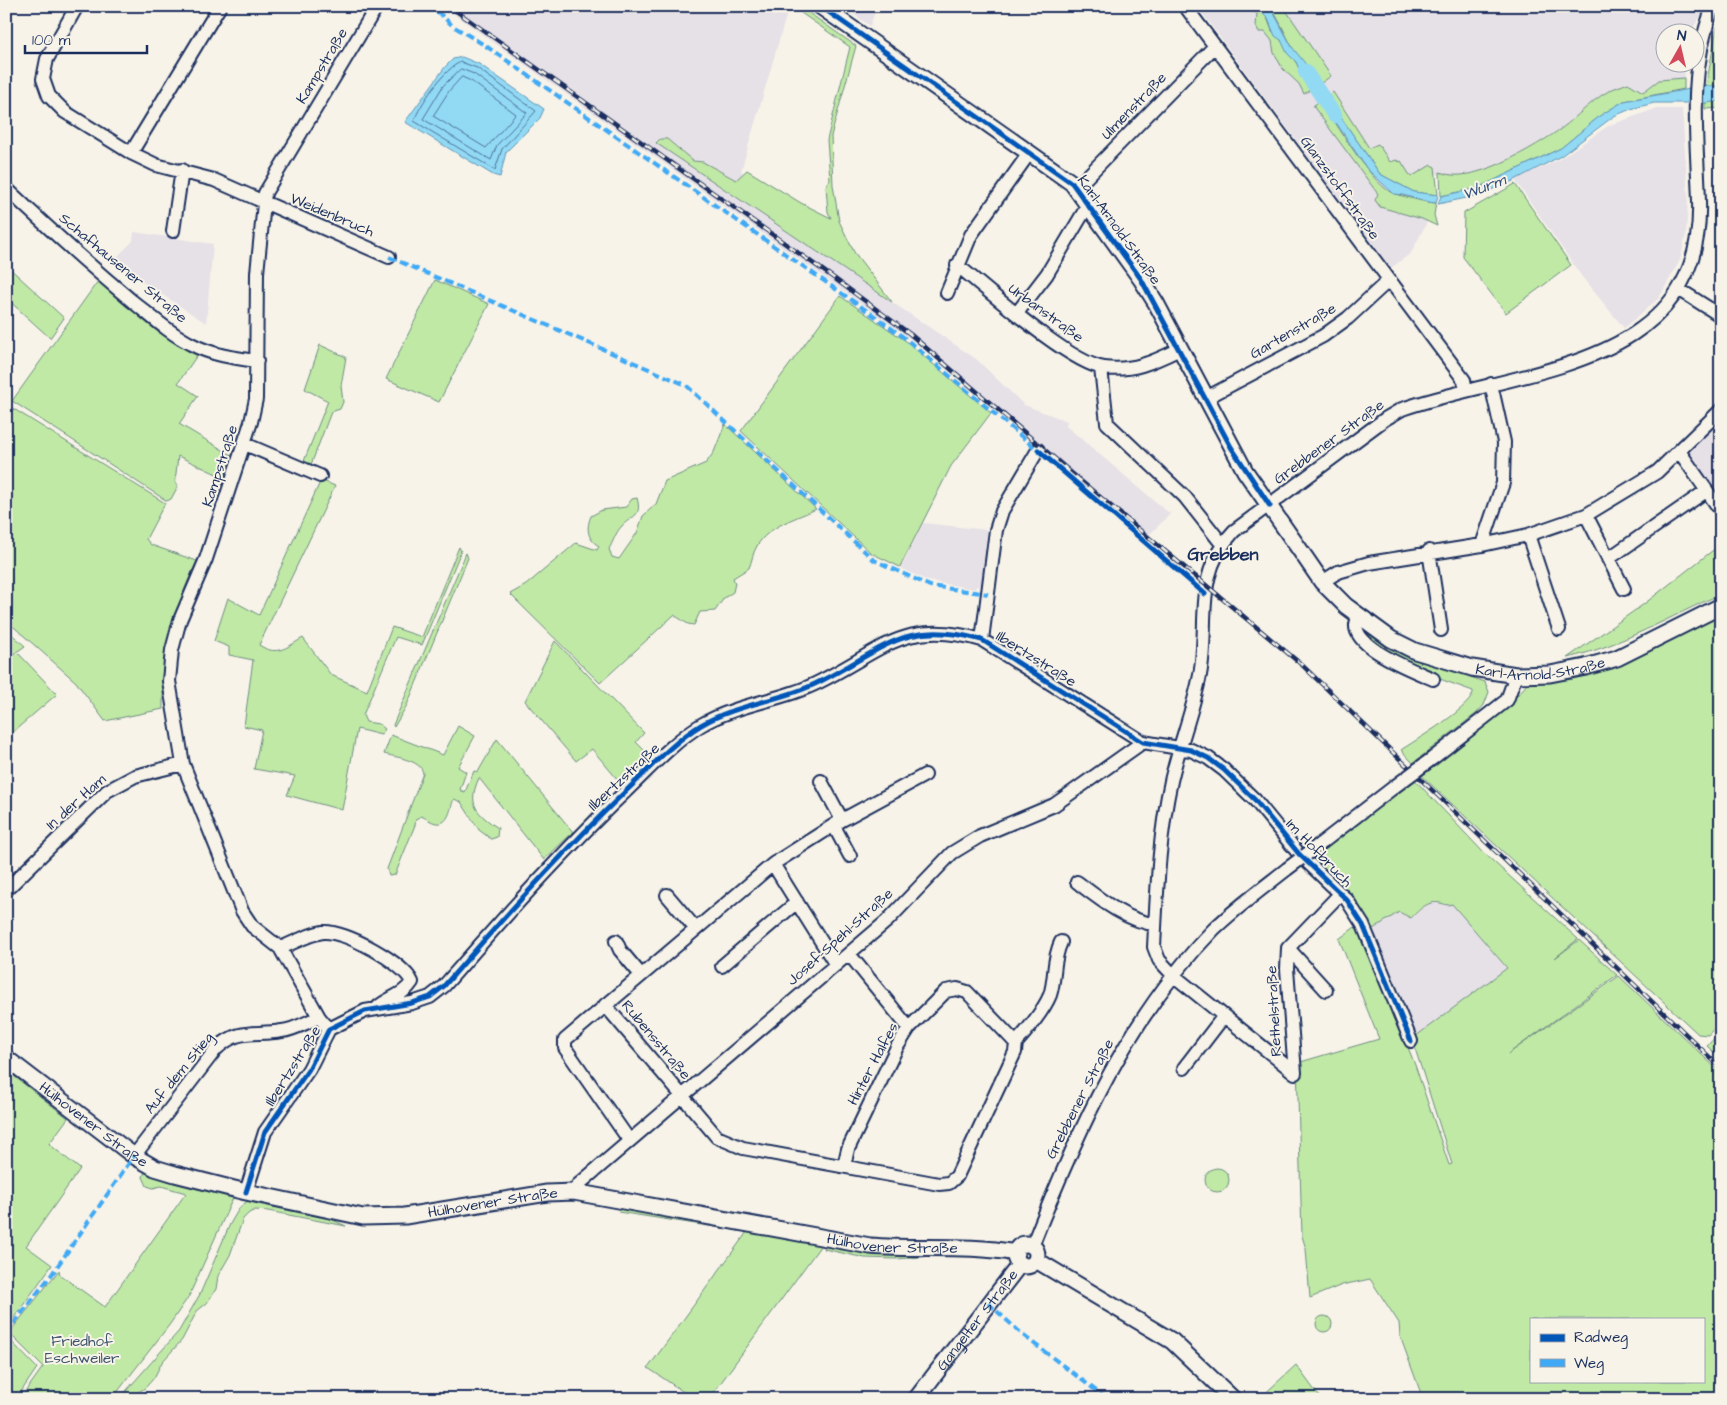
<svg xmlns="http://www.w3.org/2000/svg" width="1727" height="1405" font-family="'Architects Daughter',sans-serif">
<rect width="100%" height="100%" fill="#f7f3e8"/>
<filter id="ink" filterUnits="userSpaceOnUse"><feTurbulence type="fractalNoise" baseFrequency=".02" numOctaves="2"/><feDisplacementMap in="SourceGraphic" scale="10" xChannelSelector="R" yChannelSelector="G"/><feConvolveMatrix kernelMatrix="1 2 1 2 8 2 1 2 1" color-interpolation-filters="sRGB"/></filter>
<g filter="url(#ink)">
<path fill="#e6e0e7" d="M452,6h337l-48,165 3,2 -8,7 -33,-18 -10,-1 -26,-22 -10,4 319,216 48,46 43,16 -1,5 104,88 -24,24 -147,-128 -92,-74 -456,-324z
M842,6h35l-7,20z
M1197,6h511l-14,20 -1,6h-29v30l23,1 -3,15 -25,2 -16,12 -15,-9 -22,9 -44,36 -50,31 -28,13 -29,8 -24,-8 -2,46 -18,35 -20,15z
M1655,109h27l6,89 -2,36 -6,26 -21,38 -35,30 -42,-51 -67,-97 43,-20 50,-34z
M134,232l79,12 -7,79 -94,-61 21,-21z
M1721,416v87l-37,-48z
M923,523l64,7 -4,57 -7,-1 -1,3 -47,-8 -27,-13z
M1435,902l17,2 55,65 -95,70 -42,-108 29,-19 12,6 17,-15z"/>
<path fill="#c0e9a5" stroke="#6e8c82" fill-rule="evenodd" d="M791,6h8l57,40 -25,90 2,49 6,36 15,31 38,50 -236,-159 4,-4h7l26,22 10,1 33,18 11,-10 54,33 30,15 -3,-6 -2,-26 4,-6 -3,-40 23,-93z
M1248,6h7l11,9 6,16 9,9 32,48 -9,6 -5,-10 -16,-15 -9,-16 -2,-12 -7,-9h-6l-3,-6 1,-13 -5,-1z
M1270,6h13l48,70 -10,7c-9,-11 -22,-23 -29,-36 -7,-14 -13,-28 -22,-41z
M1721,19v67h-15l11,-59z
M1684,78v11l-60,12 -23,14 -40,33 -83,40 -37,8 -1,-24c31,15 96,-26 122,-44 15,-11 29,-27 45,-36 6,-4 14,-6 21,-9l15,9 16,-12z
M1333,92l36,56 9,-4 12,18 7,-2 2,2 2,-1 10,16 20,-12 4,2 3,28 -24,-3 -34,-18 -53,-77z
M1321,100c13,20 53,89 74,94 13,3 26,8 41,9l-2,12 3,11 -15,-7 -42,-12 -5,-7 3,-6 -65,-88z
M1721,101v7l-16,1v-6z
M1515,184l56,81 -65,48 -43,-56 1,-44z
M6,265l58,53 -14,20 -44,-40z
M435,280l54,24 -50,98 -53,-23z
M98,281l50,41 50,32 -20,29 20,13 -19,28 54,32 -8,22 -47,-22 -3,26 3,4 -7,13 -4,2 -155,-100z
M840,296l66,45 85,72 -40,53 -51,101 -29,-14 -130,-122z
M320,345l26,12 -5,29 2,16 -3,7 -9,3 -22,58 -7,-4 26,-65 -23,-12z
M9,406l156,97 -19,36 5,6 46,16c-23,47 -35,96 -34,148l-58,12 -29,-39 -70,-62v-210z
M725,424l91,85c-19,9 -48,17 -59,37 -4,6 -5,15 -8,22l-16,10 2,5 -2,9 -9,6 -9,13 -15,1 -6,13 -6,-1 -14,-9 -74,68 -90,-89 16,-9 50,-42 21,7 2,-4c-12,-7 -13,-18 -8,-30l11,-6 24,-3 6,-8 5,-1c6,20 -7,18 -16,29 -5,5 -8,15 -12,22l3,8 7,2 18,-26 6,-17 13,-12 9,-23 41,-18 8,-11z
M321,480l14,6 -76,159c18,12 28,2 44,-7l28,37 36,16 25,-64 30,10 37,-90 2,4 -39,94 -26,-8 -33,78 3,7 13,2 6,5 -4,6 -24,-6 -15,81 -55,-15 8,-19 -41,-7 8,-39 -18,-4 9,-66 -24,-5v-8l-15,-6 14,-43 31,17z
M1721,544v50c-53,23 -97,51 -154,64l77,-54z
M466,553l2,5 -61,147 -13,22 -1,-2z
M1721,599c-4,6 -18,11 -26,15 -51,26 -91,45 -148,53l60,-15 44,-18z
M1721,612v409l-13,14 -10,-1 -276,-258c38,-29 76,-57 107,-94l43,-3 41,-10z
M1361,628l45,27 79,27 4,10 -5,13 -7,8 -64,50 -12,-13c13,-9 75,-45 72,-59l-36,-13 -61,-30z
M6,629l19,17 -13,9 7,-1 38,40 -51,44z
M555,641l89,92 -8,9 17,17 -30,27 -31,-37 -16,12 -51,-60z
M458,726l17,10 -17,31 8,5 -6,18 5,2 9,-21 4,1 19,-33 76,93 -29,28 -65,-82c-12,26 -3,35 19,50l-1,9 -6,2 -12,-9 -18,-28 -7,-3c-4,8 -4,26 -18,24 -5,-1 -10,-5 -15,-7l-5,3 -1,6 -20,50 -6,1 -2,-7 36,-96c-2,-13 -28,-16 -39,-19l7,-19 52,20z
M1415,780l68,72 95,87 -23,19 24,-18 38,35 -109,79 111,-78 102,97v326h-298l-23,-63 -1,-13 -29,-44 -28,6 -32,13 -4,-49 -4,-13 -5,-173 82,-24 -40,-100 20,-15 56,141 34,100 3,-1 -40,-125 95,-71 -55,-64c-6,2 -6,0 -12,-1 -12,-3 -21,7 -29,15l-12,-6 -29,19 -64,-76zM1531,1319h172v62h-172z
M1721,1031v28l-14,-13z
M6,1070l62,48 -19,26 31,25 -54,77 26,19 -46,64z
M1205 1180a12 12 0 1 1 24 0a12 12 0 1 1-24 0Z
M145,1171l23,10 65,17 -44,98 -19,28 -58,75h-92l23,-32 -34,-34 50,-63 1,5 45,32 81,-114 -25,-7 -8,2 -6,-2 -4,-9z
M249,1200l77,17 20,9 -78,-15 -13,-1 -6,3 -6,6 -13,36 -12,21 -2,13 -9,14 -10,8 -15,29 -20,22 -8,16 -9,10 -18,11h-8l60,-68 21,-37 30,-70 10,-17z
M622,1208l199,37 -112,154h-15l-46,-31 99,-136 -129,-20z
M826,1246l42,8 77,1 -48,4 -32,-1 -41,-9z
M1316 1324a8 8 0 1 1 16 0a8 8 0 1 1-16 0Z
M7,1337l30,31 -21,31h-10z
M1296,1365l25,34h-62z"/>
<path fill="#92d9f4" stroke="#6295b8" d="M1255,6h15l22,41 29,36 -8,5 -2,-4 -7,-3 -8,-19 -9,-9 -6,-13 -6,-4 -7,-17z
M462,57l17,7 65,45 -4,9 -34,34 -6,25 -7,-2 -88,-53 40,-55 8,-8z
M1706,86h15v15l-16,2h-51l-23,6 -17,7 -53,40 -54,28 -36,13 -33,7 3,-8 37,-8 83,-40 40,-33 23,-14z
M1327,97l53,77 34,18 24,3 -2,8c-15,-1 -30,-9 -42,-9l-27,-25 -46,-69z"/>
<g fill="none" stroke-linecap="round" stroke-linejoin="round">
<path stroke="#4b739a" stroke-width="1" d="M461,62l16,6 59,43 -34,38 -7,21 -81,-49c5,-15 31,-54 47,-59z
M461,69l13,5 53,39 -30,32 -6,15 -68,-41 20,-33z
M462,77l9,4 45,33 -30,34 -53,-32 16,-25z"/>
<path stroke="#92d9f4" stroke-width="15" d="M1305,71l30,45"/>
<defs>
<path id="minor" d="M77,6l-30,53 -4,20 6,17 16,16 66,41 25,12 58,15 175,77
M1185,6l279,374 2,10
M131,153l89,-147
M6,188c41,39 83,77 126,113 19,15 37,32 59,43 21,11 43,14 66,17
M1076,188l139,-142
M173,231l9,-61
M957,265c31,25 112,98 147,103 29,4 51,-7 76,-19
M1680,290l41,26
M947,293l24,-58 59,-83
M1017,313l30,-39 41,-69
M1101,368l6,55 78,74 37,47
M1206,398l117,-62 25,-18 40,-37
M245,444l75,32
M1679,451l42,60
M1586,515l38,74
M1528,535l31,94
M1482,545l21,-62 1,-41 -13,-58
M1429,551l12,79
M1608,559l98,-68
M1322,582l16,-10 31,-9 113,-18 46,-10 58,-20 71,-43 64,-62
M1359,617c-18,27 56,54 74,62
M982,640l14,-110 6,-19 36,-61
M1433,758l74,-58 9,-25
M821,781l21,39
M834,826l16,30
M1319,845l75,-58
M773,864l69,-44 83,-45
M1077,882c21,16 51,40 78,42
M6,890l101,-99 28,-15 48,-12
M667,895l28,33
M616,941l4,9 21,25
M280,948c14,-5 28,-14 43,-16 22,-2 81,31 89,50 -8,13 -22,15 -34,25
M1288,948l-1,21 8,104
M1288,948l52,-54
M1288,948l38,42
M849,954l60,74
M722,966l75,-64
M605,1005l112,132 26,11 196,36 10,-1 8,-7 58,-124 1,-9 -49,-51 -10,-3 -11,2 -37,37 -12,19 -49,102 -4,17
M329,1029l-10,-12 -39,-69 -28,-22 -10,-15 -59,-147 -14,-83 3,-31 8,-30 26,-61 45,-137 5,-23 1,-126 8,-80 112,-187
M1016,1043c10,-11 28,-33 34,-48 6,-18 2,-34 11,-53
M1184,1068l40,-52
M1295,1073l-122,-98 -14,-15 -5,-13c3,-56 5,-112 17,-166 8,-36 22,-70 29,-106 10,-54 -8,-99 34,-144l151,-112 17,-10c118,-41 303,-39 297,-208 -2,-65 -11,-129 13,-191l4,-4
M629,1140l-64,-92v-8l208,-176 63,101
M134,1156l82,-107c24,-22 37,-13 66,-18 12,-1 25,-9 37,-14
M246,1192l19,-60 44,-63 20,-40 36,-18 47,-8 18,-6 14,-11c59,-68 118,-134 183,-196 23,-22 46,-48 74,-65 37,-22 82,-24 120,-44 63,-32 85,-63 161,-41l161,102 48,8 17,8 16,12 31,30 44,54 48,46 16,25 48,116
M574,1192l4,-7 309,-264 65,-68 28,-17 74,-31 89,-63
M1032,1246c45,-114 95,-228 182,-317 23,-22 49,-41 73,-60"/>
<g id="major">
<path id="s1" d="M820,6l252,177 69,96 15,24 89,168 55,79 22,32 24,24 45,33 24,12 57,17 44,7 34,-1 36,-7 31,-9 104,-52"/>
<path id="s2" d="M6,1058l128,98 21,12 20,6 71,18 117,25 42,-1 142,-23 27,-1 296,54c48,4 97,-2 146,7"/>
<circle cx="1026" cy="1255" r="11"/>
<path d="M1036,1260l136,81 61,58"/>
<path id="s3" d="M916,1399l104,-135"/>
</g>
</defs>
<use href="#minor" stroke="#1b2f5e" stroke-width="16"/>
<use href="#major" stroke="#1b2f5e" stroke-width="19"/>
<use href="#minor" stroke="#f7f3e8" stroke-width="12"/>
<use href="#major" stroke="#f7f3e8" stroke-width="15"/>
<defs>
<path id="rail" d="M449,6l382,270 79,58 172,148 220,183 419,403"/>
</defs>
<use href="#rail" stroke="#1b2f5e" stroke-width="4.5"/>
<use href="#rail" stroke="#f7f3e8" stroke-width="2.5" stroke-dasharray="8" stroke-linecap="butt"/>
<defs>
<path id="minor-bridge" d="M1394,787l39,-29
M1287,869l32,-24"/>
</defs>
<use href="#minor-bridge" stroke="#1b2f5e" stroke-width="16" stroke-linecap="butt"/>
<use href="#minor-bridge" stroke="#f7f3e8" stroke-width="12"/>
<path stroke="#3fa9f5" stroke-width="4" stroke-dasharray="8 4" stroke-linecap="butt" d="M426,6l13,7 14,13 33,20 387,269 33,24 135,114
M389,257l297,128 188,175 56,26 58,8
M988,1303l36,33 83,63
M6,1333l46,-59 82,-118"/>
<defs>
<path id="cycleway" d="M820,6l252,177 69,96 90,168 39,59
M1038,450l167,144
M246,1192l19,-60 44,-63 20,-40 36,-18 47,-8 18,-6 14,-11c59,-68 118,-134 183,-196 23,-22 46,-48 74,-65 37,-22 82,-24 120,-44 63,-32 85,-63 161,-41l161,102 48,8 17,8 16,12 31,30 44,54 48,46 16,25 48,116"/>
</defs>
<use href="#cycleway" stroke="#f7f3e8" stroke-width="8"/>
<use href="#cycleway" stroke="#0057b8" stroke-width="5"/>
</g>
</g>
<g text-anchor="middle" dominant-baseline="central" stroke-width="4" stroke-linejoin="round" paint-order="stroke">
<g font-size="15" fill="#1b2f5e" stroke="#f7f3e8">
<text transform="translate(322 66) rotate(-59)">Kampstraße</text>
<text transform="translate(1134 106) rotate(-46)">Ulmenstraße</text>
<text transform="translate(1340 188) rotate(54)">Glanzstoffstraße</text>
<text transform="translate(332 215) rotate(23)">Weidenbruch</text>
<text transform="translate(1119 230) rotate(54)">Karl-Arnold-Straße</text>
<text transform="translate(123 268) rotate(40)">Schafhausener Straße</text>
<text transform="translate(1046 313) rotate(36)">Urbanstraße</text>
<text transform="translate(1293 331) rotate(-30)">Gartenstraße</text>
<text transform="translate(1329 442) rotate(-36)">Grebbener Straße</text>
<text transform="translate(220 466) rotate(-72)">Kampstraße</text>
<text transform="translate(1036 659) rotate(32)">Ilbertzstraße</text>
<text stroke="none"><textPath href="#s1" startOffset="1025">Karl-Arnold-Straße</textPath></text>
<text transform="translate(624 777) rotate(-43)">Ilbertzstraße</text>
<text transform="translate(76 802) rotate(-42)">In der Ham</text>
<text transform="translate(1319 853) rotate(46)">Im Hofbruch</text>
<text transform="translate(840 937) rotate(-42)">Josef-Spehl-Straße</text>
<text transform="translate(1274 1011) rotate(-93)">Rethelstraße</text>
<text transform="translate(656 1040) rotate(50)">Rubensstraße</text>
<text transform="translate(873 1064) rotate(-62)">Hinter Halfes</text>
<text transform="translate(293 1066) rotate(-58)">Ilbertzstraße</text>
<text transform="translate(179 1073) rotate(-51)">Auf dem Stieg</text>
<text transform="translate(1080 1099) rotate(-63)">Grebbener Straße</text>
<text stroke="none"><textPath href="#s2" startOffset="110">Hülhovener Straße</textPath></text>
<text stroke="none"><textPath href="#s2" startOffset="530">Hülhovener Straße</textPath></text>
<text stroke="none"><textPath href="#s2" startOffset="935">Hülhovener Straße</textPath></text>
<text stroke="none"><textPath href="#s3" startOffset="100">Gangelter Straße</textPath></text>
</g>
<g font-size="15" fill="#3c546c" stroke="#f7f3e8">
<text x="82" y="1341">Friedhof<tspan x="82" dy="17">Eschweiler</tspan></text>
</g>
<g font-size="16" font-style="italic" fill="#33517c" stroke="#f7f3e8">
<text transform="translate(1484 187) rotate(-21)">Wurm</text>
</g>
<g font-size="18" font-weight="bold" fill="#1b2f5e" stroke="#f7f3e8">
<text x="1223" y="554">Grebben</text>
</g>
</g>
<rect width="1727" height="1405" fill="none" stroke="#f7f3e8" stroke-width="25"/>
<rect x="12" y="12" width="1702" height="1380" fill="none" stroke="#1b2f5e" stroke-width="2" filter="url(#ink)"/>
<rect x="1530" y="1318" width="175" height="65" fill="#f7f3e8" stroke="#9fa5b1"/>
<rect x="1540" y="1334" width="25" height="8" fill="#0057b8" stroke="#9fa5b1"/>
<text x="1574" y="1342" font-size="15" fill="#1b2f5e">Radweg</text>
<rect x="1540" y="1359" width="25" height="8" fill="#3fa9f5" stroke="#9fa5b1"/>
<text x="1574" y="1368" font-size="15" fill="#1b2f5e">Weg</text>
<g transform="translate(1680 48) rotate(8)"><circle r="24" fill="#f7f3e8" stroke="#9fa5b1"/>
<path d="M0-4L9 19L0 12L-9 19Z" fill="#d1495b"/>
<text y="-8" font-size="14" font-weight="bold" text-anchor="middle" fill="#1b2f5e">N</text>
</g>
<path d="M25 45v8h122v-8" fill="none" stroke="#1b2f5e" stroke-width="2.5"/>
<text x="32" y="45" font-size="15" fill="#1b2f5e" stroke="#f7f3e8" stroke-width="4" paint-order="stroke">100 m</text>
</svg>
